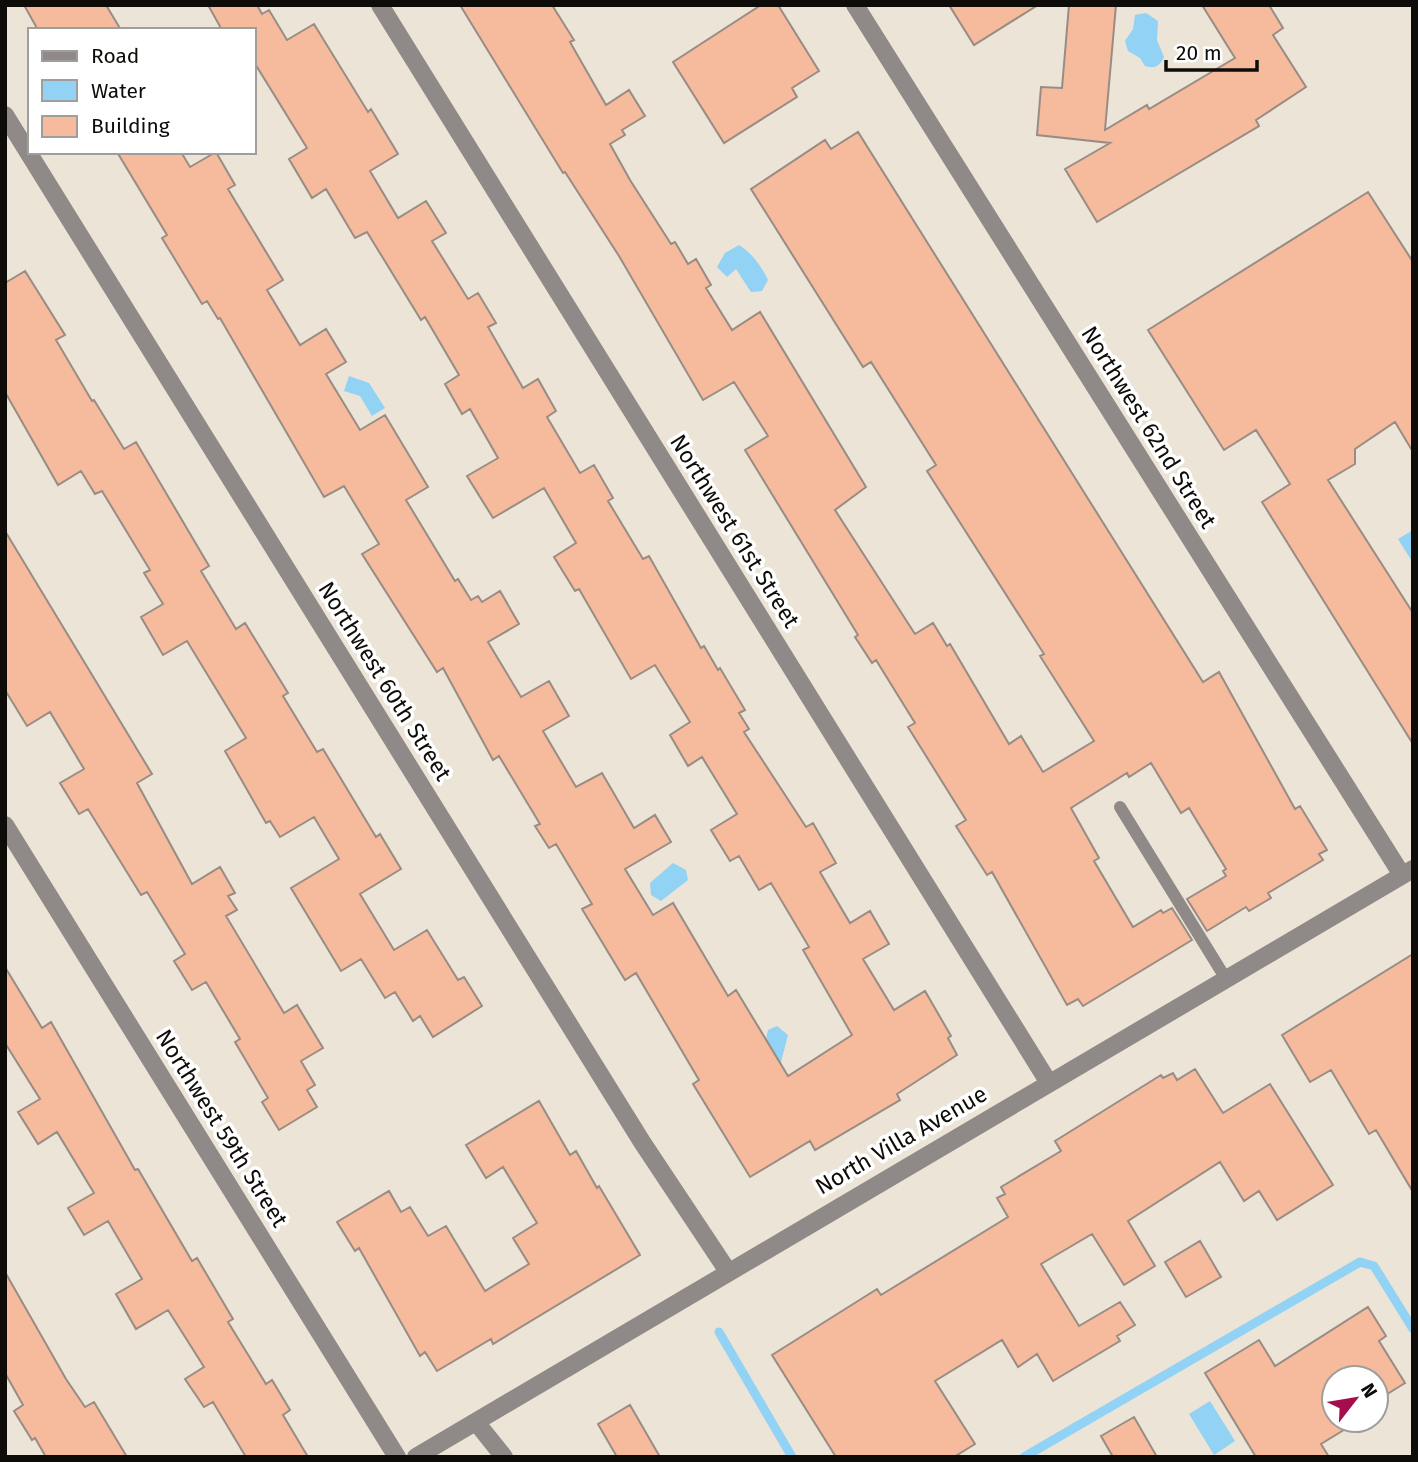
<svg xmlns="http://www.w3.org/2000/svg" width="1418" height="1462" font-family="'Fira Sans',sans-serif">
<rect width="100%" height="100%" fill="#ebe4d7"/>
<path fill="#92d2f4" d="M1146,13l12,8 -1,19 7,17c-4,9 -9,12 -19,9l-5,-8 -12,-7 -3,-10 8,-12 2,-14z
M739,245c14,9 22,21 29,35l-6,11 -11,1 -15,-23 -9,8 -10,-10 8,-14z
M349,376l20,7 16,25 -13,8 -12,-20 -16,-5z
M1413,530v33l-15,-24z
M673,863l13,7 2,10 -27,21 -10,-6 -1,-12z
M777,1026l11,9 -7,27 -8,5 -11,-10 6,-27z
M1210,1401l25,40 -21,14 -25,-41z"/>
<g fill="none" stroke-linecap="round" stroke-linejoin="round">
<path stroke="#92d2f4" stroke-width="9" d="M719,1332l73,125
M1024,1457l336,-195 14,4 39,63"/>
</g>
<path fill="#f6ba9c" stroke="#998c85" stroke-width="2" d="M24,5h82l15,25h-83z
M208,5h49l5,9 7,-4 18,30 27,-16 54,88 3,-3 27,45 -28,17 28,47 28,-17 20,32 -14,8 36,58 10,-6 18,30 -8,4 35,61 15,-9 18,32 -9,6 33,56 14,-8 19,33 -5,3 35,58 6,-3 52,92 3,-2 14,24 2,-2 25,42 -6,3 10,16 -5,3 62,95 7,-4 23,40 -16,9 30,51 20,-12 19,33 -26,15 31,51 31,-19 26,45 -3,2 9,17 -60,39 3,6 -85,50 -5,-9 -60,36 -57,-93 6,-4 -63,-107 -11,7 -43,-71 10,-5 -36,-60 -7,4 -14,-22 5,-2 -41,-68 -6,4 -50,-92 -6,4 -75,-118 17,-10 -35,-58 -20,11 -104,-179 -2,1 -11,-18 -5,3 -40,-66 5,-3 -50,-83h64l9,15 26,-15 19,33 -7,4 55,91 -16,10 33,55 26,-16 20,33 -20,12 34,56 25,-15 43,72 -22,13 49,81 3,-2 13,21 7,-4 4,6 18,-11 19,33 -31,18 33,55 28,-16 20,35 -26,15 33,56 26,-14 32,55 21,-13 16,27 -46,27 28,46 20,-12 55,93 8,-6 52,86 64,-41 -49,-85 6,-3 -38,-64 -12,7 -20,-34 -9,5 -19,-31 26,-16 -35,-57 -14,9 -18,-31 20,-13 -35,-57 -24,14 -52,-90 -4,2 -21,-34 22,-14 -32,-55 -51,30 -26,-42 31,-18 -28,-49 -8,5 -17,-30 14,-9 -34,-58 -4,3 -54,-88 -12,6 -29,-49 -14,9 -23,-39 18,-11 -53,-86v-32h-32z
M460,5h92l22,35 -4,2 36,63 23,-15 16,26 -23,14 3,5 -15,9 20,36 41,64 4,-2 13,22 8,-5 15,26 -5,3 26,42 28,-18 106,175 -31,23 80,124 18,-11 14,23 3,-2 59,100 12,-8 22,36 51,-31 -54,-85 4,-2 -117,-183 9,-6 -65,-103 -8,5 -112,-178 74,-49 6,9 27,-17 345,550 16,-10 76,137 5,-3 27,44 -8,4 4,6 -55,33 3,5 -22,13 -3,-4 -39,24 -20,-32 39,-23 -3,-5 3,-2 -37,-61 -8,5 -30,-50 -22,14 -2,-4 -56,35 28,50 -5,3 39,66 28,-17 2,3 9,-5 20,32 -109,66 -5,-7 -11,6 -75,-133 -5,3 -31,-49 10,-6 -58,-93 7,-4 -39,-63 -4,3 -17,-26 3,-2 -113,-185 23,-14 -34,-54 -31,18 -84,-144 -54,-84 -2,1z
M761,5h17l41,66 -27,17 5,9 -73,46 -51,-81z
M949,5h89l-64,40z
M1069,5h47l-11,125 42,-25 2,4 86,-51 -33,-53h67l14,23 -10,7 33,52 -50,33 3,6 -162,96 -32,-53 45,-26 -73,-8 4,-48 21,1z
M1368,192l45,70v190l-18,-30 -40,27v15l-27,16 85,133v131l-151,-242 28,-18 -34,-54 -32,20 -76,-120z
M25,271l40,64 -9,5 36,61 2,-1 30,49 12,-7 73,124 -8,5 35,58 9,-6 43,70 -5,3 34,56 6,-3 53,88 4,-3 21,35 -41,25 34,56 33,-20 31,50 6,-3 18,29 -49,31 -13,-21 -7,5 -18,-29 -10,6 -24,-39 -20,12 -50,-83 48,-29 -25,-42 -34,20 -10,-16 -4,2 -41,-72 21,-13 -59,-97 -24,14 -22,-38 22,-13 -19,-31 6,-3 -48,-79 -7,3 -14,-23 -23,14 -53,-93v-109z
M5,531l147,243 -15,9 55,101 28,-17 15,26 -7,3 9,14 -11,6 58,97 13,-8 26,43 -22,13 14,24 -8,5 10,17 -38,23 -17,-28 6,-4 -33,-56 5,-3 -34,-57 -14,8 -18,-29 11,-7 -38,-62 -6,3 -53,-86 -9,5 -19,-31 24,-14 -34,-57 -23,14 -22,-36z
M1413,954v238l-37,-62 -7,4 -38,-64 -21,12 -28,-47z
M5,967l37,61 9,-6 84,148 3,-1 54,92 5,-3 36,61 -5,3 38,62 6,-4 18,30 -7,5 25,42h-62l-33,-55 -9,5 -19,-28 19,-12 -36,-57 -32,19 -20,-35 26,-15 -34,-58 -24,14 -16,-27 26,-15 -37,-61 -19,12 -20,-32 22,-13 -35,-56z
M1195,1069l28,44 47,-29 63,101 -56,35 -18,-29 -15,10 -24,-39 -92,59 27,45 -31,19 -32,-51 -51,30 38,62 41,-24 15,23 -18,11 3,5 -67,40 -16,-27 -19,13 -16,-27 -67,41 40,63 -21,13h-118l-64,-102 105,-66 4,6 127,-78 -11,-19 8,-4 -4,-7 60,-36 -6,-10 106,-66 2,3 10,-5 4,7z
M539,1101l31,54 6,-4 21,37 2,-2 41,69 -147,89 -2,-5 -54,32 -12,-19 -5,4 -61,-108 -4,3 -18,-29 52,-31 12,21 9,-5 18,29 18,-10 39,65 44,-27 -16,-26 24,-15 -34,-56 -17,11 -20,-33z
M1200,1241l21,36 -35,20 -21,-35z
M5,1272l61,107 19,28 9,-5 33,55h-81l-11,-19 -3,2 -18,-29 9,-6 -18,-32z
M1368,1307l18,29 -7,5 26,42 -29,18v-23h-42v42h26l-39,24 8,13h-73l-51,-84 54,-33 16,26z
M630,1405l30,52h-43l-19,-33z
M1134,1417l23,40h-44l-12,-21z"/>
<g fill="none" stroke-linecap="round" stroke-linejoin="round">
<path stroke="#8f8987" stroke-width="12" d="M1120,807l106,172"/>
<path stroke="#8f8987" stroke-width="18" d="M380,5l669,1078
M855,5l547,870
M5,115l637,1027 85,128
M5,825l392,632
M476,1422l28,35"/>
<path stroke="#8f8987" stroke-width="18" d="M416,1457l997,-588"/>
</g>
<g text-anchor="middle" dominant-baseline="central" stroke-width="7" stroke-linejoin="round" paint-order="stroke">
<g font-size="23" fill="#0e0c08" stroke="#fff">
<text transform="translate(1149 427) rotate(58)">Northwest 62nd Street</text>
<text transform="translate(735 531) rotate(58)">Northwest 61st Street</text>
<text transform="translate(385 681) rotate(58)">Northwest 60th Street</text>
<text transform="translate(222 1128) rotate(58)">Northwest 59th Street</text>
<text transform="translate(901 1140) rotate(-30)">North Villa Avenue</text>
</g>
</g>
<rect width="1418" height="1462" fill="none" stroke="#0e0c08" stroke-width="14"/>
<rect x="28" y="28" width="228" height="126" fill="#ffffff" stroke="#9f9e9c" stroke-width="2"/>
<rect x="42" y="51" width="35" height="10" fill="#8f8987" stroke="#9f9e9c" stroke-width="2"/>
<text x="91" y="63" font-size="21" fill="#0e0c08">Road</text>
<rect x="42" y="80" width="35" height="21" fill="#92d2f4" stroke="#9f9e9c" stroke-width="2"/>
<text x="91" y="98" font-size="21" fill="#0e0c08">Water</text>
<rect x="42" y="116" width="35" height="21" fill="#f6ba9c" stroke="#9f9e9c" stroke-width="2"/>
<text x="91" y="133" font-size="21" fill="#0e0c08">Building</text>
<g transform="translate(1355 1399) rotate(59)"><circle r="33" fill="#ffffff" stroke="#9f9e9c" stroke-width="2"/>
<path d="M0-5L12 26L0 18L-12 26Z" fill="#a40e4b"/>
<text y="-10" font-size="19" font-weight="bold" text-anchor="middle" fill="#0e0c08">N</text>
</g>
<path d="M1166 60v10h91v-10" fill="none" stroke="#0e0c08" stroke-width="3.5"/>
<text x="1176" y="60" font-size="21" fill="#0e0c08" stroke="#ffffff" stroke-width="5" paint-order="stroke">20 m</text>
</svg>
